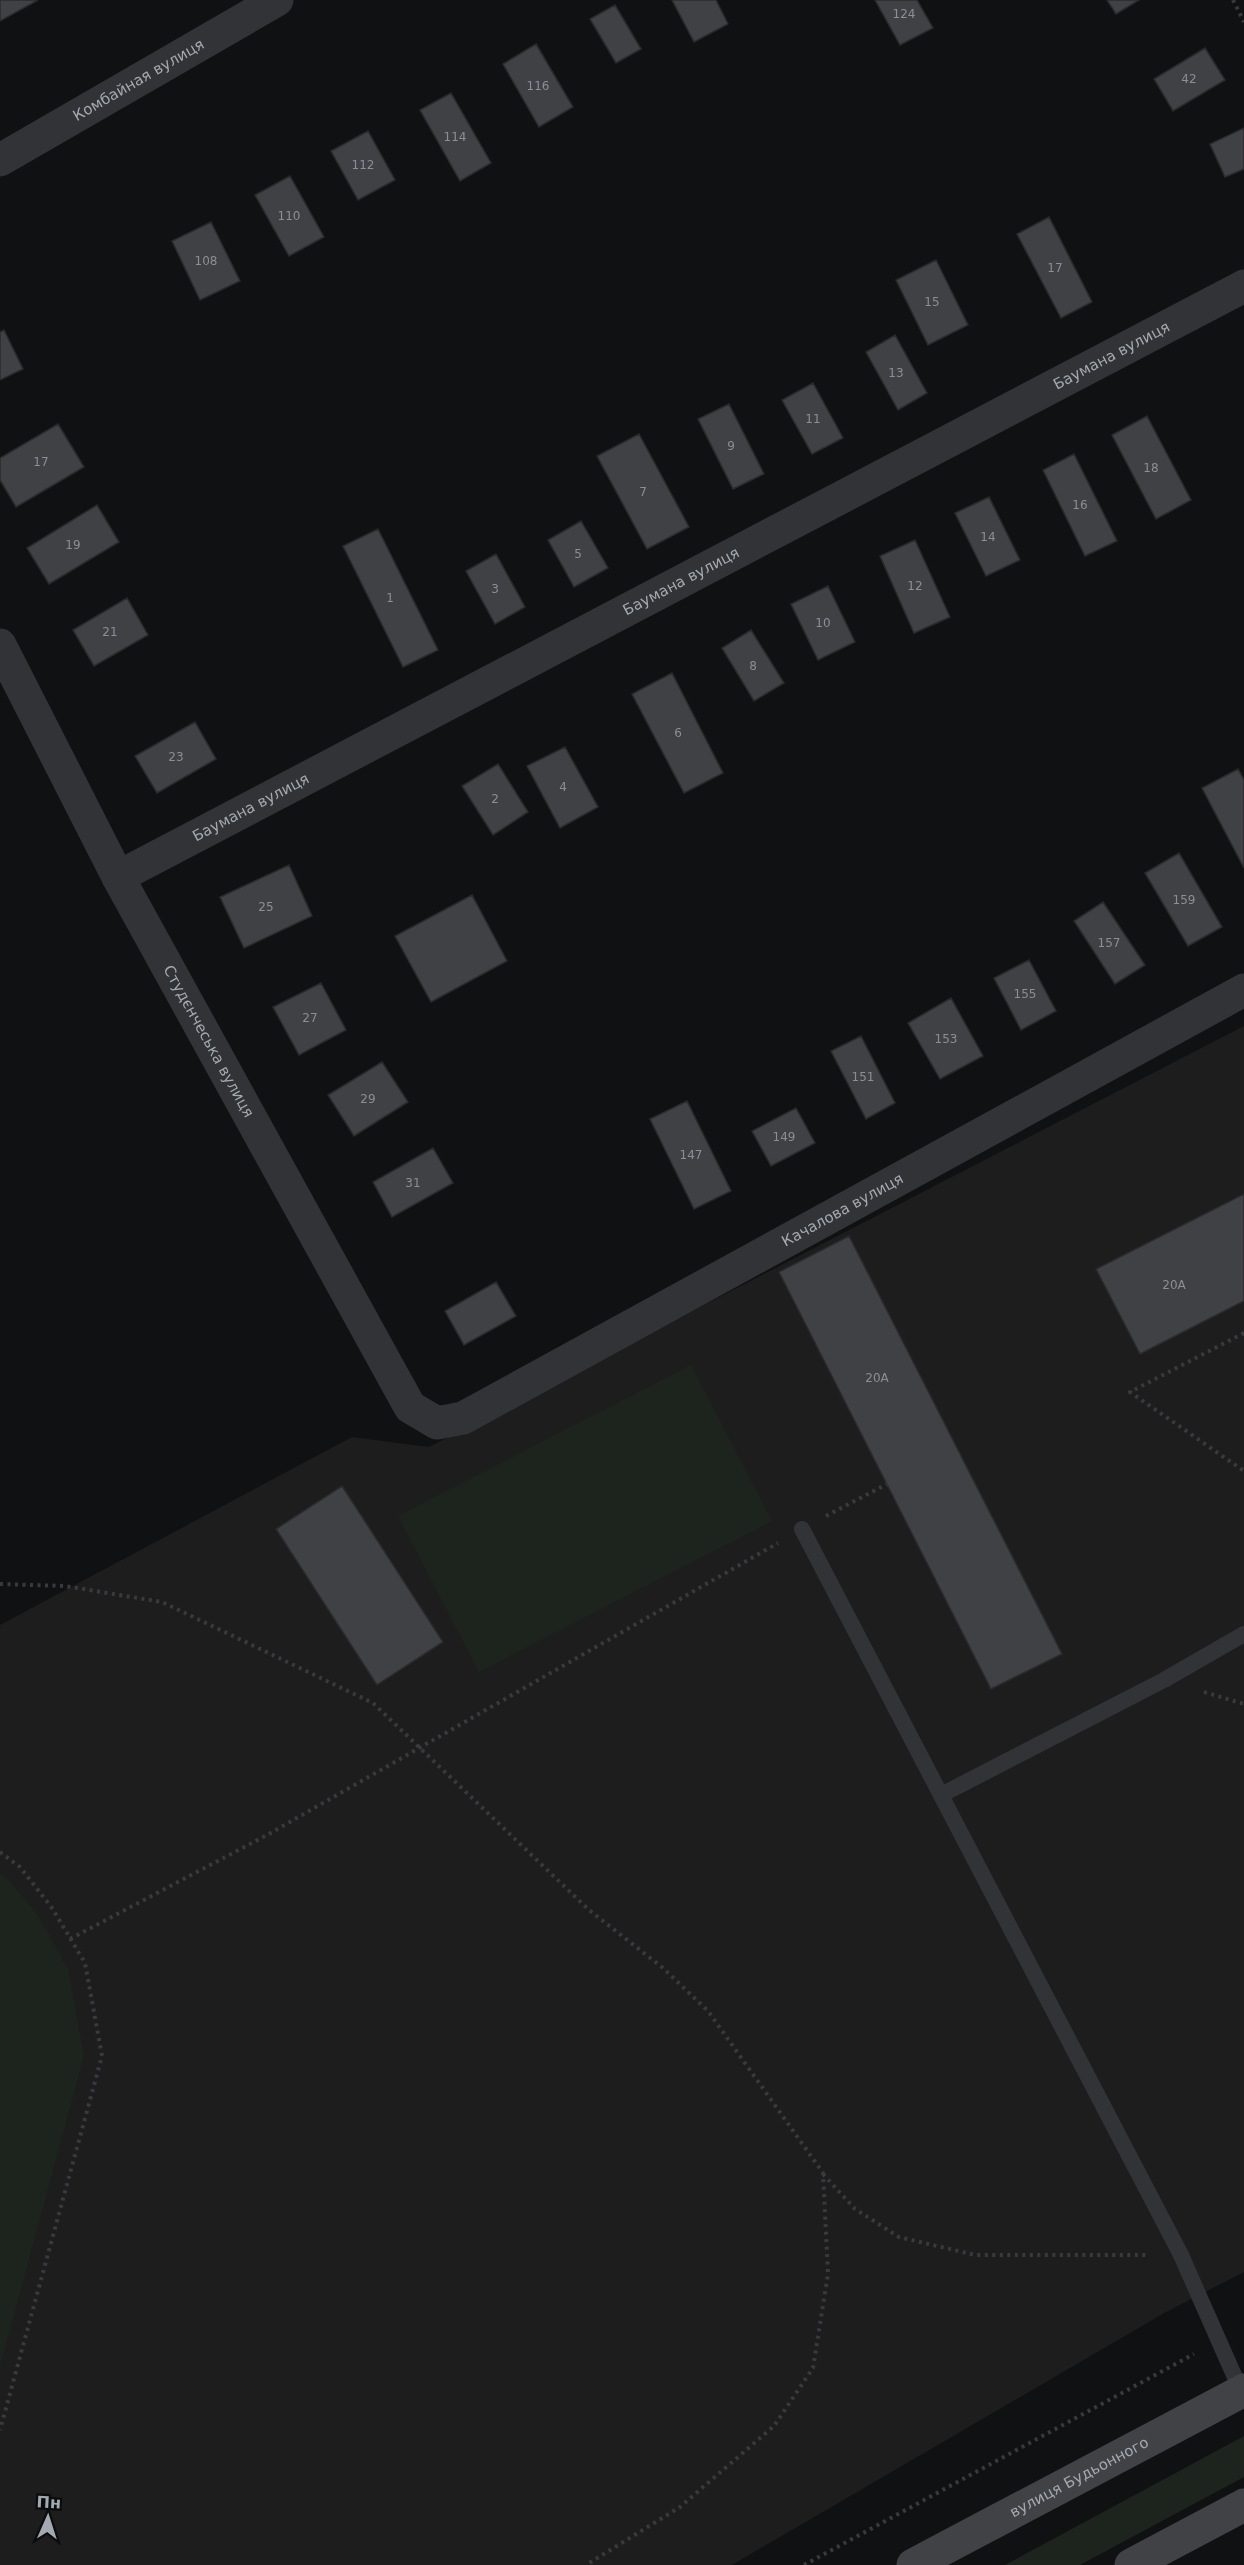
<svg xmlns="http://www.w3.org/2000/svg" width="1244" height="2565" font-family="'DejaVu Sans',sans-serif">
<rect width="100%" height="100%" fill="#101112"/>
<path fill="#1d1d1e" d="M1244,1026v1246l-78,40 -434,253h-732v-940l352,-188 77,10z"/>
<path fill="#1d241d" d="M691,1365l81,156 -293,151 -81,-156z
M0,1873l8,6 31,38 29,52 16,87 -84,310z
M1244,2436v41l-164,88h-75z"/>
<path fill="#404145" stroke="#2b2b2d" stroke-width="1.5" d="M0,0h38l-38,21z
M672,0h44l12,24 -34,18z
M875,0h42l16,28 -33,17z
M1107,0h32l-23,14z
M615,5l26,44 -25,14 -26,-44z
M536,44l37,63 -34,20 -36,-63z
M1205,48l20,32 -52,31 -19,-32z
M451,93l40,70 -31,18 -40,-71z
M1244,128v41l-19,8 -15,-33z
M368,131l27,49 -37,20 -27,-49z
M290,176l34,61 -35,19 -34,-61z
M1049,217l43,85 -31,16 -44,-84z
M211,222l29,59 -40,19 -28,-59z
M936,260l32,65 -40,20 -32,-65z
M4,330l19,39 -23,11v-48z
M895,335l32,58 -29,17 -32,-58z
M813,383l30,55 -31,16 -30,-54z
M729,404l35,70 -31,15 -35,-70z
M1147,416l44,84 -35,19 -44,-84z
M58,424l26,43 -68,40 -16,-27v-22z
M639,434l50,93 -42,22 -50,-93z
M1074,454l43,87 -32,15 -42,-86z
M989,497l31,63 -34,16 -31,-63z
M97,505l22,37 -70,42 -22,-36z
M581,521l27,47 -34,19 -26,-47z
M378,529l60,121 -35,17 -60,-121z
M915,540l35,77 -36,16 -34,-77z
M496,554l29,53 -30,17 -29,-53z
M828,586l27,56 -37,18 -27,-56z
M127,598l21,37 -54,31 -21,-36z
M751,630l33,53 -30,18 -32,-53z
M672,673l51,100 -39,20 -52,-99z
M195,722l21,37 -59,34 -22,-37z
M565,747l33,60 -38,21 -33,-62z
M498,764l30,48 -35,23 -31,-49z
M1238,769l6,11v88l-42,-80z
M1179,853l43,74 -34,19 -43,-73z
M289,865l23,51 -68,32 -24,-51z
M472,895l35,66 -76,41 -36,-66z
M1103,902l42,63 -30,19 -41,-63z
M1029,960l27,51 -35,19 -27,-52z
M321,983l25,47 -47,25 -26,-48z
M951,998l32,58 -43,23 -32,-56z
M861,1036l34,67 -29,16 -35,-68z
M382,1062l26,40 -54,34 -26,-41z
M687,1101l44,90 -37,18 -44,-90z
M796,1108l19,35 -44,23 -19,-35z
M433,1148l20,35 -61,34 -19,-35z
M1244,1194v107l-104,53 -44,-85z
M849,1236l213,418 -71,35 -212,-417z
M496,1282l20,34 -52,29 -19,-34z
M342,1486l101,156 -66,43 -101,-156z"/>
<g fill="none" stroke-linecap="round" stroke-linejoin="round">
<path stroke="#383a3d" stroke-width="4" stroke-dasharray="3 4.5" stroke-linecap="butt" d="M1233,0l11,22
M1244,1333l-114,59 114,79
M826,1516l61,-32
M0,1584l65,2 97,16 211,101 216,207 74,58 45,43 115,162 5,101 -15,94 -39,58 -94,81 -94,58
M1204,1692l40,12
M0,1852l20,15 32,41 33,55 17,93 -102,374
M70,1939l197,-104 511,-292
M823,2174l32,35 44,28 76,18h172
M804,2565l390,-211"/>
<path stroke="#323336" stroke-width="16" d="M802,1529l379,726 60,136
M941,1795l223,-115 80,-46"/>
<g stroke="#323336" stroke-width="33">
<path id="s1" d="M0,160l277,-160"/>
<path id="s2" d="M0,645l118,232 292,530 27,16 26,-5 781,-428"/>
<path id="s3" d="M118,877l1126,-591"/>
</g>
<g stroke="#404246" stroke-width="33">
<path id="s4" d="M913,2565l331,-175"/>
<path d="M1131,2565l113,-60"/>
</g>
</g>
<g text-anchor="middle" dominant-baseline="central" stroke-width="4.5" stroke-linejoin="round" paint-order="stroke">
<g font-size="12" fill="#8a8f96">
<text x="904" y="14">124</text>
<text x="1189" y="79">42</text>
<text x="538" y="86">116</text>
<text x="455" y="137">114</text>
<text x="363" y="165">112</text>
<text x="289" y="216">110</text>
<text x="206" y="261">108</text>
<text x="1055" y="268">17</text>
<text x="932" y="302">15</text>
<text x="896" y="373">13</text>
<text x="813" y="419">11</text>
<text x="731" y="446">9</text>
<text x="41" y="462">17</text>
<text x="1151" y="468">18</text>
<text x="643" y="492">7</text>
<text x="1080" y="505">16</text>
<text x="988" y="537">14</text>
<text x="73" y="545">19</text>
<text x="578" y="554">5</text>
<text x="915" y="586">12</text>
<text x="495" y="589">3</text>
<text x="390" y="598">1</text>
<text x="823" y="623">10</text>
<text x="110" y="632">21</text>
<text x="753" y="666">8</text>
<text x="678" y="733">6</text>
<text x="176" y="757">23</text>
<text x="563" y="787">4</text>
<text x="495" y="799">2</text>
<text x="1184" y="900">159</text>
<text x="266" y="907">25</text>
<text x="1109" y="943">157</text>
<text x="1025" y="994">155</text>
<text x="310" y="1018">27</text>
<text x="946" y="1039">153</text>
<text x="863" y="1077">151</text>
<text x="368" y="1099">29</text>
<text x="784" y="1137">149</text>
<text x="691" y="1155">147</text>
<text x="413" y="1183">31</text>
<text x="1174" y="1285">20А</text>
<text x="877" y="1378">20А</text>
</g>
<g font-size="15" fill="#a3a9b1" stroke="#0b0c0d">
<text stroke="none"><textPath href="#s1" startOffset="160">Комбайная вулиця</textPath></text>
<text stroke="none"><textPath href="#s3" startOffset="1122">Баумана вулиця</textPath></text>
<text stroke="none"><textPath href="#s3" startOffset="636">Баумана вулиця</textPath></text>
<text stroke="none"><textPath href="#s3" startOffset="150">Баумана вулиця</textPath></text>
<text stroke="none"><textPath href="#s2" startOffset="448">Студєнчеська вулиця</textPath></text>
<text stroke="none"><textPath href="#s2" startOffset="1356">Качалова вулиця</textPath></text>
<text stroke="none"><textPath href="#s4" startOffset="188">вулиця Будьонного</textPath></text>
</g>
</g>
<g transform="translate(48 2517) rotate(3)" stroke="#0b0c0d" stroke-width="4.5" paint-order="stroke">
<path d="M0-4.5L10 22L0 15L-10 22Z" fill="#a3a9b1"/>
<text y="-9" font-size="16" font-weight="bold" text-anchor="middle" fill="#a3a9b1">Пн</text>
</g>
</svg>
